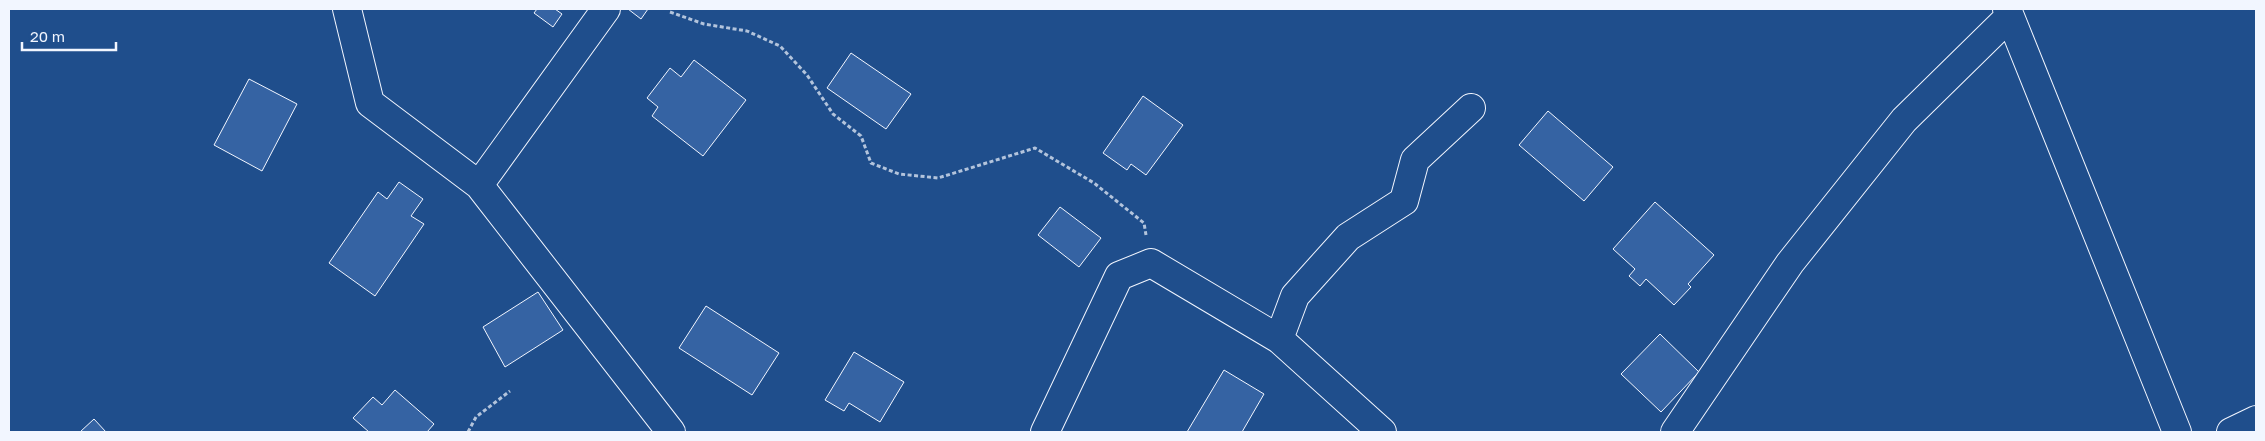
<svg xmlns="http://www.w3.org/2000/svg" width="2265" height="441" font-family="'Golos Text',sans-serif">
<rect width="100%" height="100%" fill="#1f4e8c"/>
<path fill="#3563a3" stroke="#f2f6ff" d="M537,9h18l7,5 -9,13 -19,-14z
M628,9h20l-7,10z
M851,53l60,41 -25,35 -59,-41z
M694,60l52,40 -43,56 -51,-40 6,-9 -11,-9 23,-30 11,9z
M249,79l48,25 -35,67 -48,-26z
M1143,96l40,29 -37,50 -15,-11 -4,6 -24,-17z
M1548,111l65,56 -29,34 -65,-56z
M399,182l24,17 -12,17 13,8 -49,72 -46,-33 49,-71 9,7z
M1655,202l59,53 -26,29 3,3 -17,18 -28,-26 -6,7 -11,-10 6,-7 -22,-20z
M1060,207l41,31 -22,29 -41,-32z
M538,292l25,38 -58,37 -22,-40z
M706,306l73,47 -27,42 -73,-47z
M1660,334l39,38 -38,40 -40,-38z
M854,352l50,30 -24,40 -31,-19 -5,8 -19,-11z
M1224,370l40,24 -22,38h-55z
M395,390l39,34 -7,8h-58l-16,-14 20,-21 9,8z
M94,419l12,13h-26z"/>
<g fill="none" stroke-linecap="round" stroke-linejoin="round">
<defs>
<path id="minor" d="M347,9l23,94 109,82 192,247
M2007,9l170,423
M479,185l127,-176
M1279,339l16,-43 53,-59 56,-36 11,-41 56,-52
M1045,432l74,-156 32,-13 128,76 103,93
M1675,432l115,-169 114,-143 105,-103
M2231,432l25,-12"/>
</defs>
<use href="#minor" stroke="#f2f6ff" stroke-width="30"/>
<path stroke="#b3c4dc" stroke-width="3" stroke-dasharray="4 2.5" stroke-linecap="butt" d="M670,12l34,12 43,7 33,15 27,29 26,39 28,22 10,27 28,11 39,4 97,-30 59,35 50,40 2,12
M468,432l8,-15 34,-26"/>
<use href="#minor" stroke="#1f4e8c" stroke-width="28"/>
</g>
<rect width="2265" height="441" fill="none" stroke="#f2f6ff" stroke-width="20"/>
<path d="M22 42v8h94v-8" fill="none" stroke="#f2f6ff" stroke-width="2.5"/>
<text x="30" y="42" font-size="15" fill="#f2f6ff" stroke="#1f4e8c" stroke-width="4" paint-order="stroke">20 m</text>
</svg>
